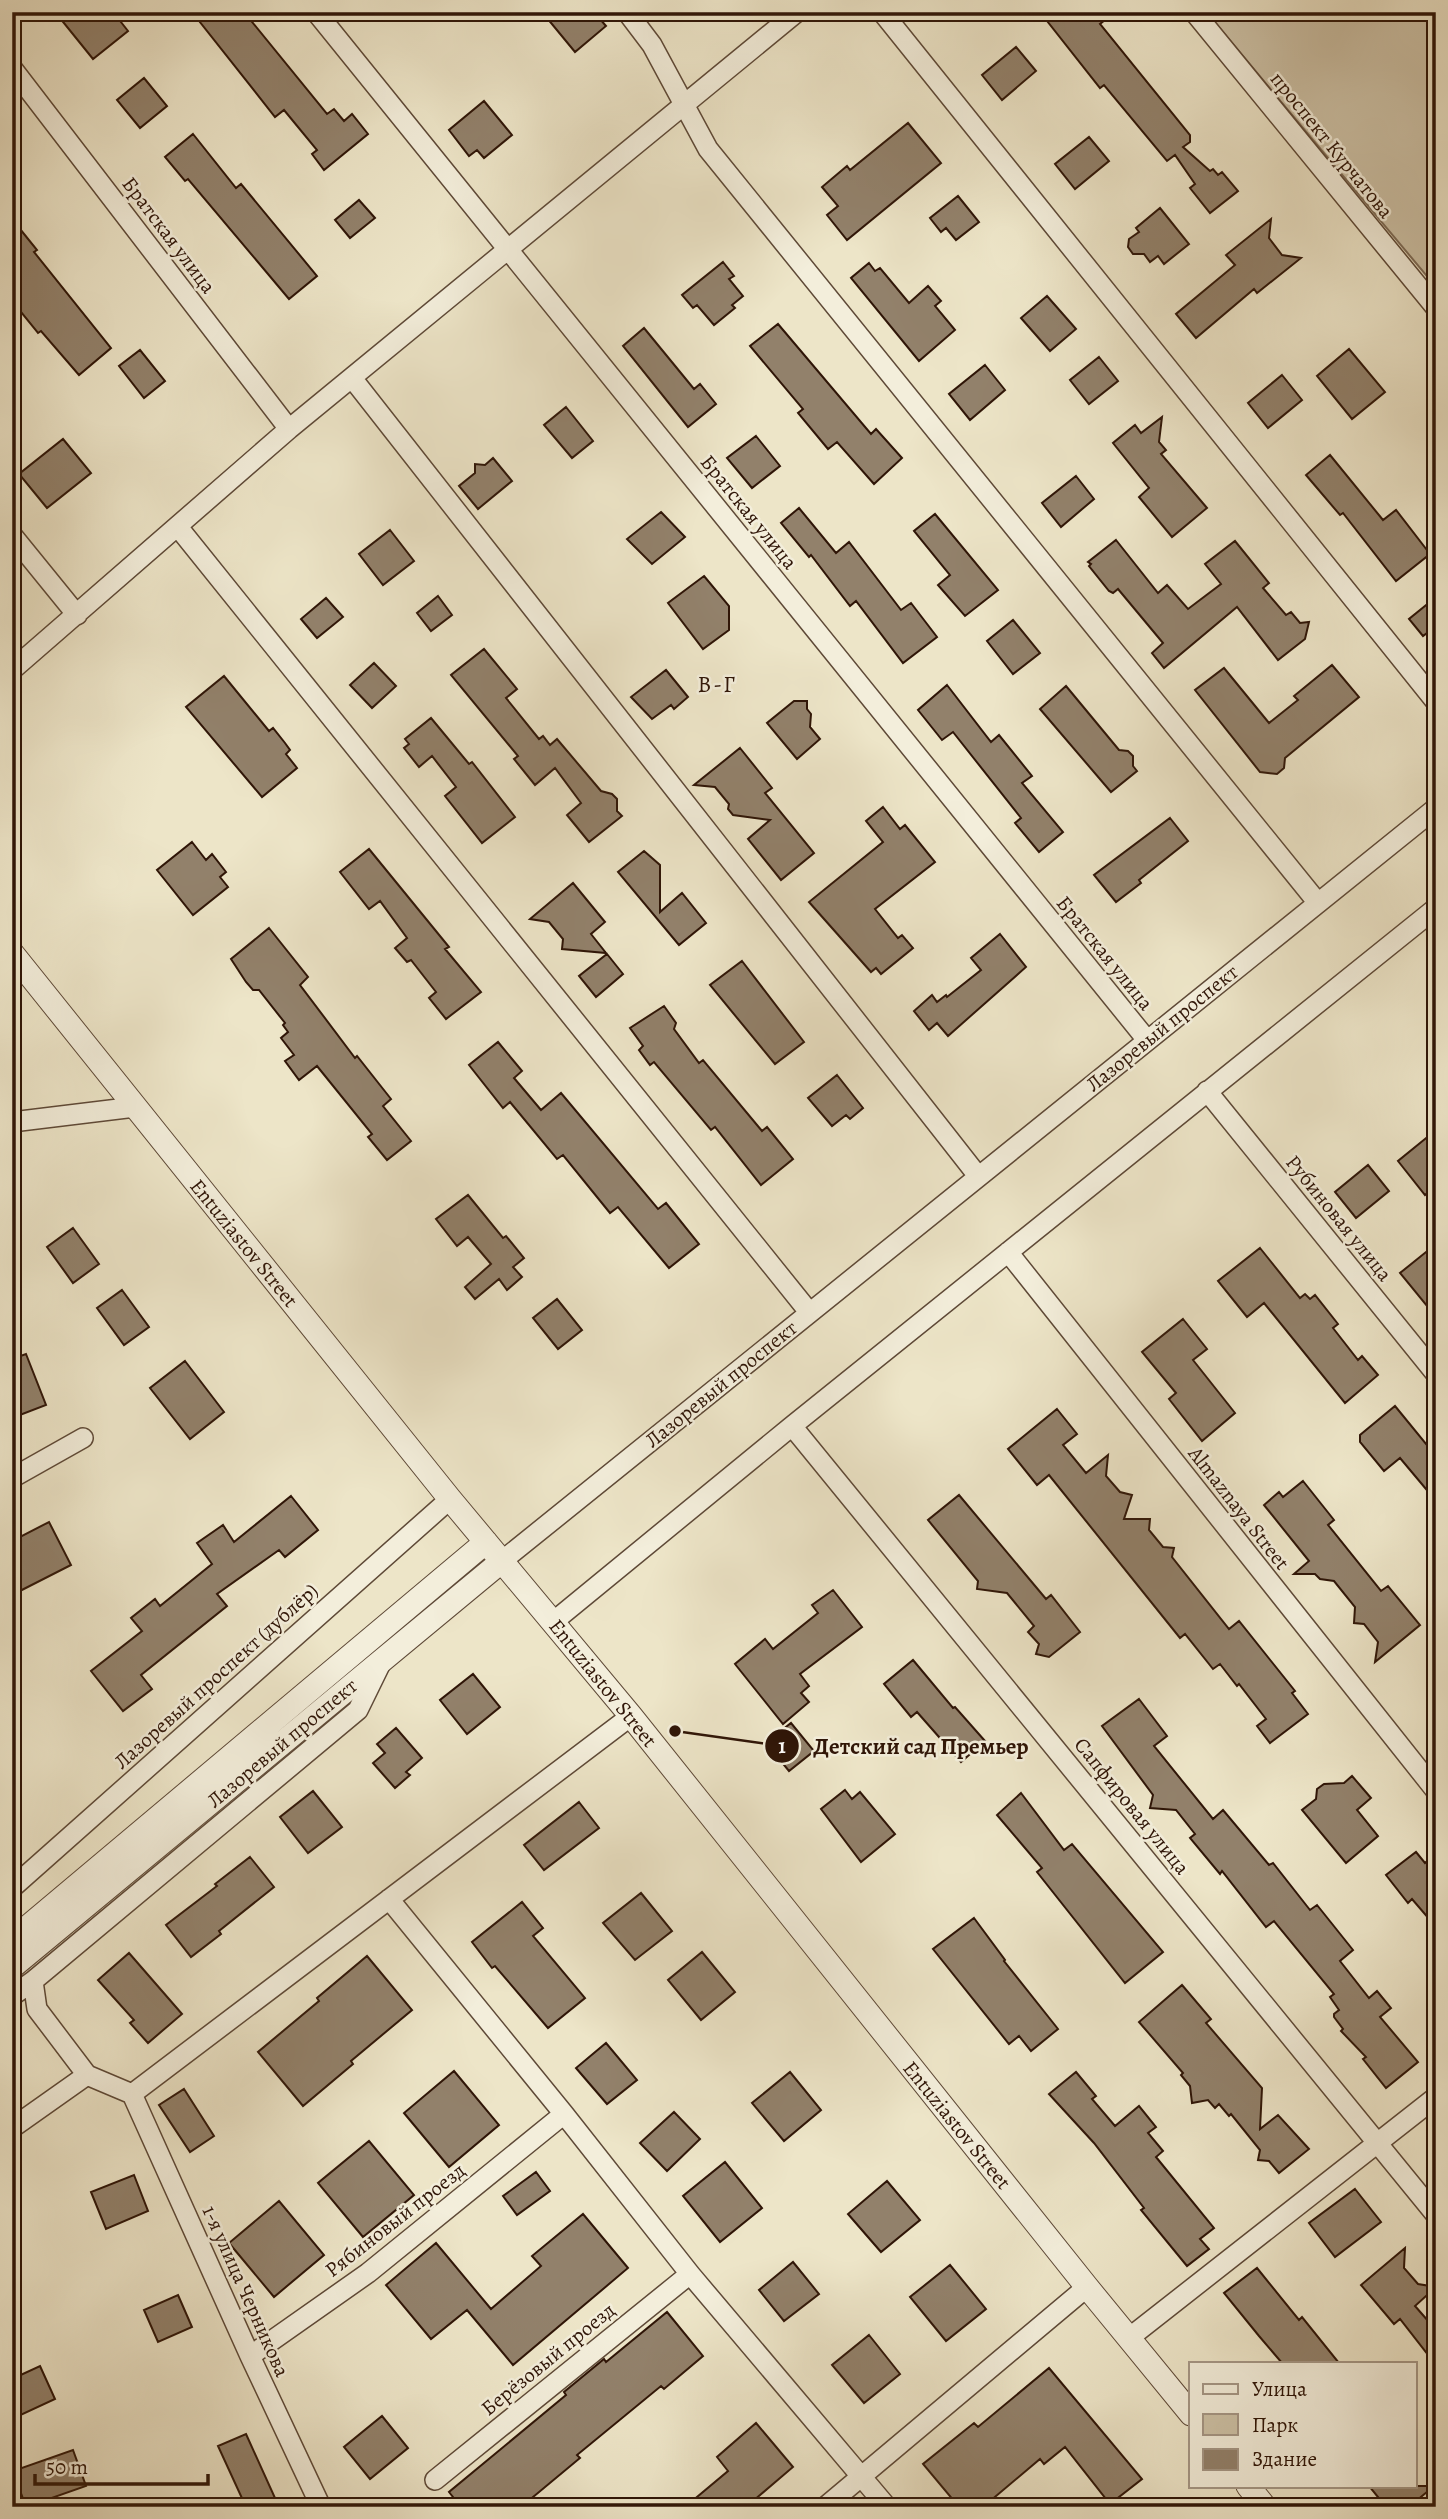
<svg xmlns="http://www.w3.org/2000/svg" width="1448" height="2519" font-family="Alegreya,serif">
<rect width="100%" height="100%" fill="#ede5c8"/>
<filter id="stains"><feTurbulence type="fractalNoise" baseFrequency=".00286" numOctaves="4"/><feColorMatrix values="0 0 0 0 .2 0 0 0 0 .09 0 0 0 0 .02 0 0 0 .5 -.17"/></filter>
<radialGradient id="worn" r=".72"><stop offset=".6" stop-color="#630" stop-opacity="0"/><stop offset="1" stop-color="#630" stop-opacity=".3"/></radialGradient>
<path fill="#cdc2a7" stroke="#7e6c57" stroke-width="2" d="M1206,12h230v275z"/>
<path fill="#92816b" stroke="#2f1507" stroke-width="2" d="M55,12h58l15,19 -35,28z
M192,12h52l83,102 7,-5 10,12 8,-7 16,20 -44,36 -12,-16 5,-4 -33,-40 -9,7z
M542,12h52l12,14 -31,26z
M1040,12h75l-15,12 90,111v7l-7,5 27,24 3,-2 5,6 4,-3 16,19 -28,22 -20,-25 5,-4 -20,-29 -8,6 -63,-76 -4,3z
M1016,47l20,24 -34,29 -20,-25z
M144,78l23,28 -27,22 -23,-28z
M484,101l28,34 -28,23 -7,-8 -8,6 -20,-26z
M908,123l33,40 -94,77 -20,-25 11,-9 -16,-19 25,-21 3,4z
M193,134l43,54 5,-4 76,92 -28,23 -101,-120 -3,2 -20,-24z
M1089,137l20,24 -34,28 -20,-25z
M958,196l21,26 -23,18 -10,-12 -5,4 -11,-14z
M359,200l16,18 -25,20 -15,-18z
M1160,208l29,36 -25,20 -6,-8 -8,6 -6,-8h-11l-5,-7 1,-8 10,-7 -3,-4z
M12,219l25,31 -3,2 77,96 -32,27 -38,-44 -3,2 -26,-32z
M1271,219l-2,19 13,17 19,3 -44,35 -3,-4 -58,49 -20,-24 59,-49 -9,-10z
M723,262l11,14 -5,3 14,17 -11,9 3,3 -21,17 -17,-20 -4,3 -11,-13z
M869,263l6,8 5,-3 29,35 19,-17 13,15 -6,5 20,24 -36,31 -68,-83z
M1047,296l29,33 -26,22 -29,-33z
M778,324l93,110 5,-5 26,29 -28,26 -37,-42 -9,7 -30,-36 5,-4 -53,-63z
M644,328l50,61 6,-5 16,20 -28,23 -65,-81z
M1349,349l36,43 -33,27 -35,-43z
M140,350l25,31 -21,17 -25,-32z
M1099,357l19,24 -29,23 -19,-24z
M985,365l20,25 -35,30 -21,-26z
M1282,375l20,25 -34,28 -20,-25z
M566,407l27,34 -21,17 -28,-33z
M1162,417l-3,25 7,8 -5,4 46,54 -35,29 -33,-40 10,-9 -36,-45 22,-18 6,8z
M756,436l24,30 -28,22 -25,-30z
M63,439l28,34 -44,35 -28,-34z
M1330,455l53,65 13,-10 34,44 -34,27 -53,-68 -3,2 -34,-40z
M493,458l19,23 -34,28 -19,-23 16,-13v-9l10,1z
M1076,476l18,23 -33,28 -19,-24z
M799,508l37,45 13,-11 52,68 10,-7 26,34 -34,26 -47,-62 -6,5 -39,-51 -2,2 -28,-34z
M661,512l24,25 -33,27 -25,-25z
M935,514l63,76 -33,26 -27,-31 12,-10 -36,-44z
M390,530l24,31 -31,24 -24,-31z
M1116,540l42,53 9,-8 21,24 33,-25 -16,-20 30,-23 34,42 -6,5 23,27 5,-3 9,11 9,-1 -4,17 -27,21 -41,-53 -73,61 -12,-15 11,-10 -45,-54 -5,4 -4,-2 -20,-25 2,-2 -3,-2z
M704,576l25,30v24l-26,19 -35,-46z
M438,596l14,19 -21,16 -14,-18z
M1436,597v29l-13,10 -14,-17z
M326,598l17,19 -26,21 -16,-19z
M1013,620l27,33 -27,21 -26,-33z
M484,649l33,40 -11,9 33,41 4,-3 7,9 7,-6 44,52 11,3 5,5v12l5,5 -33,26 -22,-27 14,-12 -26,-35 -20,17 -21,-26 4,-3 -67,-81z
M374,663l22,23 -24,22 -22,-23z
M1332,665l27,32 -74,61 -1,10 -7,6 -17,-2 -65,-82 29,-22 45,55 29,-23 -4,-4z
M666,670l22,27 -14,12 -3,-4 -19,14 -21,-22z
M224,676l45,55 4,-3 12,15 5,7 -4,4 11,14 -35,29 -76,-90z
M947,685l44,57 8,-7 33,41 -10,7 41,49 -24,20 -24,-29 6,-5 -68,-86 -11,8 -24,-30z
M1066,686l53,64 9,1 5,5v10l4,5 -26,21 -71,-83z
M794,701h13v8l4,5 -1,13 10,12 -23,20 -30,-36z
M431,718l38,46 3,-2 43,55 -33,26 -37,-47 11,-9 -24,-31 -13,11 -15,-19 5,-4 -4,-5z
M740,748l32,40 -7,5 49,60 -33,27 -33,-41 22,-19 -37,-5 -5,-6 1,-5 -14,-17 -21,-2z
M883,807l17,22 5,-4 30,37 -60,47 23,29 4,-3 11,13 -32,26 -5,-6 -5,4 -62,-70 74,-60 -17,-21z
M1170,818l18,23 -49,39 2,3 -25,19 -22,-27z
M192,842l14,18 6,-6 14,18 -6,5 8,10 -35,28 -36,-45z
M369,849l80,98 -4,2 36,43 -35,27 -17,-21 7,-6 -25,-32 -4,2 -12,-14 12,-10 -27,-37 -11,8 -29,-37z
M644,851l16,14v47l22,-19 24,30 -27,22 -61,-73z
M573,883l32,39 -14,12 15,19 -44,-4 1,-10 -14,-17 -19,-3z
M269,928l39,49 -8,8 55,73 2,-2 34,43 -8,7 28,35 -24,19 -19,-23 4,-3 -55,-68 -18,14 -14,-19 9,-6 -13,-17 7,-6 -5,-7 2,-2 -26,-33h-6l-7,-8 -15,-23z
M1000,934l26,33 -78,69 -11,-13 -8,7 -15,-19 18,-16 5,7 9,-7 1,2 34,-27 -10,-12z
M607,954l16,20 -27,23 -17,-21z
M742,961l62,81 -29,22 -65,-79z
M664,1006l12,17 -2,6 25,34 4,-3 59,71 5,-4 26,32 -32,26 -46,-58 -4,3 -57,-68 -4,3 -11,-15 4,-4 -13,-18z
M498,1042l24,29 -8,7 27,32 20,-17 97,116 8,-6 33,41 -30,24 -51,-61 -8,6 -47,-58 -6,4 -47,-57 -7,6 -34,-43z
M837,1075l26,33 -13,11 -4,-4 -14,11 -24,-28z
M1436,1130v56l-11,9 -27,-34z
M1368,1165l21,26 -33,27 -21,-26z
M468,1195l35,43 3,-2 18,22 -11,9 9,10 -15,13 -8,-11 -24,20 -10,-12 26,-23 -23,-27 -11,9 -21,-27z
M73,1228l26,36 -26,19 -26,-36z
M1436,1244v73l-36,-44z
M1260,1248l40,50 5,-4 5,5 5,-4 23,29 -5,4 25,32 4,-4 16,19 -33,28 -81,-100 -17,14 -29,-36z
M122,1290l27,37 -25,18 -27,-37z
M557,1299l25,31 -24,19 -25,-31z
M1183,1319l24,30 -14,11 42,53 -33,28 -33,-42 7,-6 -34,-41z
M26,1354l20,51 -34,13v-59z
M185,1361l39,51 -34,27 -40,-51z
M1395,1406l41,50v45l-36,-43 -16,13 -24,-29v-7z
M1057,1409l20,25 -14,11 23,28 22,-18 -2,21 14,16 12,3 -8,24h26l-1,11 14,17 11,1 -2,9 57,72 10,-8 56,70 -3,2 16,21 -38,29 -13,-17 9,-7 -27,-35 -2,2 -17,-22 -7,5 -28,-35 -5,4 -131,-163 -12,10 -29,-36z
M1303,1481l31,39 -6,5 53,66 7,-5 32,39 -45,37 3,-20 -14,-18 -10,-1 1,-16 -21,-26 -14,-2 -5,-5h-21l15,-13 -45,-56 15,-13 4,5z
M959,1495l87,104 5,-4 29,37 -31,25 -13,-3 3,-10 -11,-12 6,-6 -27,-33 -30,-4 1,-8 -50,-61z
M291,1496l27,34 -33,27 -6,-7 -62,44 10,12 -86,69 11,14 -29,22 -32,-40 51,-40 -11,-13 24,-19 5,7 52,-42 -15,-21 26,-18 11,17z
M49,1522l22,43 -59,30v-54z
M833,1590l29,37 -62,47 9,12 -8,7 8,9 -26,22 -48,-60 30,-25 8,10 45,-36 -6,-8z
M913,1660l40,48 2,-1 30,34 -24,21 -44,-50 -6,5 -27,-33z
M473,1674l27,33 -33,27 -27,-34z
M1139,1699l28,37 -13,10 59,73 10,-9 46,55 4,-2 37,47 7,-5 36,45 -13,11 29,37 8,-7 14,17 -11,9 38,45 -32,26 -23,-29 3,-2 -25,-26 2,-2 -9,-12v-3l5,-4 -9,-13 4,-3 -60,-73 -8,6 -44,-56 -2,3 -30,-36 5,-4 -19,-24 -26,-2 3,-13 -51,-69z
M791,1723l23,28 -25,20 -23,-28z
M396,1728l26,30 -16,14 4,3 -15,13 -22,-25 12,-10 -8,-9z
M1352,1776l19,22 -14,12 21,26 -32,27 -44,-53 14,-11 1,-10 7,-5 20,-1z
M845,1790l7,9 8,-7 35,42 -34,28 -40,-53z
M313,1791l29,36 -34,26 -28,-36z
M1021,1793l43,57 8,-6 91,108 -38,31 -88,-111 5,-4 -45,-53z
M579,1802l20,26 -55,42 -20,-25z
M1416,1852l9,11 11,-10v74l-24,-28 -4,4 -22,-28z
M250,1857l24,30 -55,44 2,3 -30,23 -25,-32 51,-39 -2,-2z
M641,1893l31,38 -37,29 -32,-37z
M522,1902l21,26 -10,8 52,62 -37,30 -53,-62 -3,2 -20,-26z
M974,1918l31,42 -1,1 54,68 -27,22 -12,-15 -10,8 -76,-95z
M702,1952l33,40 -34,28 -33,-40z
M129,1953l53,61 -34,29 -18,-20 4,-3 -36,-40z
M367,1956l45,54 -61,51 2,3 -50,42 -45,-54 61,-51 -2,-3z
M1182,1985l29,34 -5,4 56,65 -2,41 18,-14 31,34 -30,24 -10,-12 -11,-1 2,-10 -29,-36 -2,2 -10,-12 -4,4 -7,-8 -16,3 -2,-17 -9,-11 2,-2 -44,-51z
M606,2043l31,37 -30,24 -31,-36z
M454,2071l45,54 -50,42 -45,-54z
M790,2072l31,38 -37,31 -32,-38z
M1076,2072l20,24 -4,3 23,27 24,-20 17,21 -8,6 15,18 -7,6 58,71 -14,11 9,10 -22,17 -46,-56 3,-2 -50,-65 -45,-49z
M184,2089l30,47 -24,16 -31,-47z
M674,2112l26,27 -33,32 -27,-28z
M369,2141l45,54 -51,42 -45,-54z
M725,2162l37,46 -42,34 -37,-46z
M536,2172l14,19 -33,24 -14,-19z
M134,2175l14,36 -42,18 -15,-37z
M887,2181l33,39 -39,32 -33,-38z
M1355,2189l26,33 -46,35 -26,-34z
M279,2201l45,54 -50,42 -45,-54z
M583,2214l45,54 -115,97 -46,-55 -36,29 -45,-54 50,-42 55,66 50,-43 -9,-10z
M1405,2248l-1,20 14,16 18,3 -21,19 21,24v35l-36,-46 -6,5 -33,-39z
M793,2262l26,32 -35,27 -25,-31z
M950,2265l36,44 -40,32 -36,-44z
M1257,2268l42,52 3,-3 37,46h-57l-23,-27 -35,-43z
M178,2295l14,32 -34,15 -14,-32z
M667,2312l36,44 -39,33 -3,-3 -84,69 3,3 -59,49h-60l-12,-15 117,-97 -2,-3 40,-33 2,3z
M869,2335l31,39 -36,29 -32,-38z
M40,2366l15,33 -43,20v-40z
M1049,2368l93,111 -32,25 -45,-57 -21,17 -4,-5 -57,48h-24l-36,-43 51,-41 4,4z
M382,2416l26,32 -38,31 -26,-32z
M756,2423l37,44 -47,40h-61l43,-36 -11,-14z
M246,2434l29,64 -19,9h-10l-28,-61z
M73,2450l13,36 -60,21 -13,-36z
M1369,2486h65l-25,21h-23z"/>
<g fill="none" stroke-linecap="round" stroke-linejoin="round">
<defs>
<path id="minor" d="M316,12l831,1028
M627,12l25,33 56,104 610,754
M882,12l554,690
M1194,12l242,296
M12,68l277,361
M352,378l626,798
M178,527l631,785
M12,535l65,80
M12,670l277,-241 508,-417
M1207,1091l229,283
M12,1122l123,-15
M1008,1252l428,539
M792,1426l644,789
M12,1478l71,-40
M502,1561l934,-753
M553,1622l239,-196 644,-518
M12,1888l438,-389
M389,1899l175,215 126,160 197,233
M33,1981l4,28 50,66 45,19
M12,1996l21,-15 325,-271 23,-47
M132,2094l499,-378
M132,2094l118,262 71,151
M12,2128l75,-53
M1129,2338l307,-241
M250,2356l118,-83 196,-159
M435,2480l255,-206
M825,2507l262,-220"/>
<path id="tertiary" d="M12,953l438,546 181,217 456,571 104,127
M12,1940l474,-398
M12,1967l490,-406
M1248,2486l17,21"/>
</defs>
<use href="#minor" stroke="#5e4937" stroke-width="22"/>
<use href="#tertiary" stroke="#5e4937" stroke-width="25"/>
<use href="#minor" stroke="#f3eedb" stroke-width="19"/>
<use href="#tertiary" stroke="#f3eedb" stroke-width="23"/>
</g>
<g text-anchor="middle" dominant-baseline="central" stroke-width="5" stroke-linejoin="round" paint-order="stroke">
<g font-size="21" fill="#2f1507" stroke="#f3eedb">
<text transform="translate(1332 145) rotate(51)">проспект Курчатова</text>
<text transform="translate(169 235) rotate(53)">Братская улица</text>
<text transform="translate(749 512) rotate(51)">Братская улица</text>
<text transform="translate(1105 953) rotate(51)">Братская улица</text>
<text transform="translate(1162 1028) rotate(-39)">Лазоревый проспект</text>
<text transform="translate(1339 1218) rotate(51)">Рубиновая улица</text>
<text transform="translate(244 1243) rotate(51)">Entuziastov Street</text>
<text transform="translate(721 1384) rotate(-39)">Лазоревый проспект</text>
<text transform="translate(1239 1508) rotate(52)">Almaznaya Street</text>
<text transform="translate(216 1676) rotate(-42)">Лазоревый проспект (дублёр)</text>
<text transform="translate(603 1683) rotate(51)">Entuziastov Street</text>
<text transform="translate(282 1743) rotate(-40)">Лазоревый проспект</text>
<text transform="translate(1132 1806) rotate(51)">Сапфировая улица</text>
<text transform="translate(957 2125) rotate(51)">Entuziastov Street</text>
<text transform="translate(395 2220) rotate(-38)">Рябиновый проезд</text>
<text transform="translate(246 2291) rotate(66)">1-я улица Черникова</text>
<text transform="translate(548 2359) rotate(-39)">Берёзовый проезд</text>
</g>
<g font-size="23" letter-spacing="2" fill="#2f1507" stroke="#f3eedb">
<text x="717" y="684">В-Г</text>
</g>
</g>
<path fill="none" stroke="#2f1507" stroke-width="2.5" d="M675 1731L782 1746"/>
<g fill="#2f1507" stroke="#f3eedb" stroke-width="2.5">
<circle cx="675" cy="1731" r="7"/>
<circle cx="782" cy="1746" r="18"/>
</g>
<g font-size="21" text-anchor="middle" font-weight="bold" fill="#fff">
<text x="782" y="1753">1</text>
</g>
<g font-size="23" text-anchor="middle" font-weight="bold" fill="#2f1507" stroke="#f3eedb" stroke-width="5" stroke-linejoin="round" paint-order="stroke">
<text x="921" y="1754">Детский сад Премьер</text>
</g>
<rect width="1448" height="2519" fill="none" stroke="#ede5c8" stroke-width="42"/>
<rect x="14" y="14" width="1420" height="2491" fill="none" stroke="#2f1507" stroke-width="3.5"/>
<rect x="21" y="21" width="1406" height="2477" fill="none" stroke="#2f1507" stroke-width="2"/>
<rect x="1189" y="2362" width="228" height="126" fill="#f3eedb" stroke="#a59786" stroke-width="2"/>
<rect x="1203" y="2384" width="35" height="10" fill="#f3eedb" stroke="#a59786" stroke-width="2"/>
<text x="1252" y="2396" font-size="21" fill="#2f1507">Улица</text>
<rect x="1203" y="2414" width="35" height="21" fill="#cdc2a7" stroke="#a59786" stroke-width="2"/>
<text x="1252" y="2432" font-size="21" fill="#2f1507">Парк</text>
<rect x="1203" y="2449" width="35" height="21" fill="#92816b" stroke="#a59786" stroke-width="2"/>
<text x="1252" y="2466" font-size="21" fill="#2f1507">Здание</text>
<path d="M35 2474v10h173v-10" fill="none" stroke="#2f1507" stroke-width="3.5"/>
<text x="46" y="2474" font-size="21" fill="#2f1507" stroke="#f3eedb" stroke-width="5" paint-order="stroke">50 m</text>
<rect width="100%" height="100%" filter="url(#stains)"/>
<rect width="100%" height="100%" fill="url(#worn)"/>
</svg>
